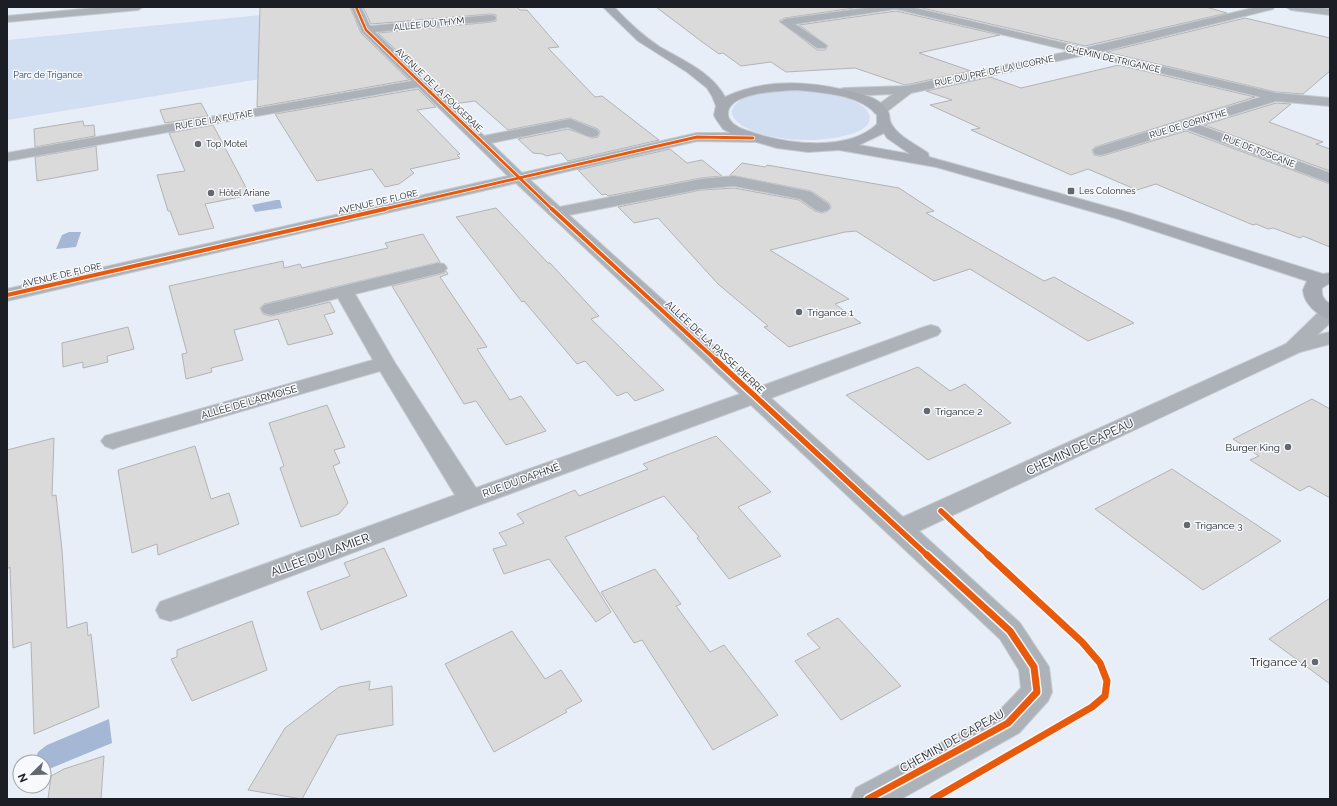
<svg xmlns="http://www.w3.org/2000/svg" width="1337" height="806" font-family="Raleway,sans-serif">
<rect width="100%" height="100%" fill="#e8eef7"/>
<path fill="#d2dff2" d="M272,14l25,59 -290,47v-80z
M802,90c17,1 59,6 67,24 8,22 -48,26 -61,26 -20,0 -61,-4 -74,-22 -3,-4 -3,-9 1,-13 13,-16 48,-15 67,-15z"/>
<path fill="#a4b7d5" d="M276,200h4l2,8 -27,4 -3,-7z
M69,232h12l-5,15 -20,2 6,-14z
M109,719l3,24 -63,26 -5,1v-8h-10l4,-10 9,-7z"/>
<path fill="#dadadb" stroke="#b3b3b4" d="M260,7h90l11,26 48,47 -152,27z
M363,7h154l3,3h7l32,37 -11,1 47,49 7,-1 57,44 -91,21 -7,-8 -15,3 -3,-2 -10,-1 -15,-14 50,-10 24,9 6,-1 2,-5 -2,-3 -28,-11 -62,12 -33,-29 -22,3 -75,-71 113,-11 5,-1v-6l-5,-1 -120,10z
M656,7h205l-76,11 -6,3 38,29h8l3,-4 -29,-21 97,-14 104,24 -81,18 52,18 -66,14 -50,-17 -69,4 -15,-10 -30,4 -18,-13 -4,1 -18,-13z
M918,7h288l21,6 -142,33z
M1245,18l85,20v33l-27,23 -27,-2 -170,-40z
M1119,65l136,32 -160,50 -3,3 2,5 6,1 5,-1 81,-24 144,53v63l-27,-11 -3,2 -27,-10 -5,1 -12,-5 -3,1 -97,-41 -19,6 -49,-21 -17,6 -100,-45 9,-2 -50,-23 22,-5 -26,-9 64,-14 31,11z
M418,89l18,18 -19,3 43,44 -3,1 3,3 -50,11 4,4 -15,11 -14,3 -13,-18 -55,12 -42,-67z
M201,103l7,13 -43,7 -5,-13z
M1276,103l15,1 -22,18 54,20 -7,2 14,5v22l-126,-46z
M83,121l1,5 10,-1 1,11 -60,11 -1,-18z
M213,125l37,70 -45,9 9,24 -35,7 -9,-24h-2l-11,-36 28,-4 -16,-38z
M96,146l2,24 -61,11 -2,-24z
M670,149l17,14 15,-3 20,16 -21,2 -93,18 -2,-2 -4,1 -24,-25z
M742,163l23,4 2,-2 132,23 35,23 -8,2 118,68 10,-4 80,46 -46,18 -118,-72 -36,12 -78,-50 -11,1 -75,18 79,49 -14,5 26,19 -72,24 -25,-20 4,-1 -50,-42 -60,-66 -24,5 -16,-16 83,-17 33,-2 65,12 16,11 7,2 6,-2 3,-3 -2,-5 -18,-12 -81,-16z
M496,208l52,55h2l49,53 -8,3 73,71 -29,11 -8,-9 -10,4 -32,-35 -8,3 -53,-63 -2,1 -66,-85z
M423,234l17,28 -176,42 -4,4 3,6 8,2 59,-14 5,10 -11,3 9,19 -45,11 -10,-26 -44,11 9,30 -32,8 1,4 -26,7 -4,-25 5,-1 -18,-67 114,-25 1,7 16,-4 2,4 86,-20 -3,-5z
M446,271l2,3 -8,3 47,70 -10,2 33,51 11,-4 25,35 -40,14 -30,-44 -12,3 -72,-118 52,-13z
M128,327l6,22 -27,7 1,6 -25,6v-6l-20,5 -1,-24z
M918,367l32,24 15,-7 46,39 -83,37 -82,-65z
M1312,399l18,10v89l-21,-12 -9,5 -50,-31 9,-4 -26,-17z
M327,405l18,42 -11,3 6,13 -7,3 15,37 -9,11 -38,13 -21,-59 4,-2 -15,-43z
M716,436l55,56 -33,15 43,49 -52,23 -32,-41 2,-1 -35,-41 -99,41 46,75 -15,10 -47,-63 -45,15 -11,-25 14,-4 -8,-12 25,-10 -7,-9 58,-24 4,6 69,-27 -5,-5z
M54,438l-2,58 4,-1 6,55 5,78 20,-6 1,14 3,-2 8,73 -65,27 -3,-92 -18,6 -3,-81 -3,2v-119z
M195,446l16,53 18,-6 10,31 -81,31 -1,-11 -25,9 -14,-83z
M1172,469l109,72 -78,49 -108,-81z
M384,548l23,48 -86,34 -14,-38 43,-16 -6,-13z
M655,569l26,35 -5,2 34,46 14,-7 54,70 -65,35 -71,-110 -8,3 -33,-51z
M1330,598v86l-61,-45z
M838,618l63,68 -60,34 -46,-59 25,-13 -13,-14z
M252,621l15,49 -75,31 -21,-42 6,-2v-7z
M512,631l33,48 16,-9 21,31 -17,9 2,2 -73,40 -49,-88z
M370,681l-1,9 23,-4 1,39 -56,10 -35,64 -54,-9 37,-62 54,-41z
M104,756l-3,43h-53l3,-23 13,-7z"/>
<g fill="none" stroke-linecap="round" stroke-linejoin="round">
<defs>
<path id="minor" d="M105,7h38l-5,3 -131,12v-6z
M351,7h10l9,19 121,-11 4,1 1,2 -1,2 -4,1 -116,11 109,104 86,-17 27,11 2,3 -2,3 -5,1 -5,-1 -19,-9 -77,16 31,30 175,-40h47l14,2 2,3 -2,3 -5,1 -56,-1 -167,39 30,27 141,-28 33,-3 77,16 17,12 2,3 -2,3 -6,2 -6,-2 -16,-11 -66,-13 -33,3 -132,26 190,172 165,-60 7,-2 7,2 3,4 -3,4 -167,63 132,119 383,-173 36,-35 7,-2 1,16 -13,12 13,-3v12l-30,8 -381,179 101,92 29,44 3,25 -4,9 -29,32 -118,66h-50l5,-11 141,-75 24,-25 -2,-18 -19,-31 -249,-234 -272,100 -299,113 -10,3 -10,-3 -4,-8 4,-8 295,-107 -75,-124 -259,75 -8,3 -8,-3 -4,-5 4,-5 268,-76 -35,-62 -67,17 -7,-2 -3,-4 3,-4 174,-42 6,1 3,4 -3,4 -89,22 40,69 81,125 264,-94 -224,-211 -509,118v-12l501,-113 -90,-89 -411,74v-8l405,-72 -50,-49z
M872,7h39l174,41 172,-41h17l-1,2 -173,43 176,41 54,5v8l-54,-5 -77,24 131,48v10l-144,-54 -81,25 -5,1 -5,-1 -2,-3 2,-3 166,-51 -176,-42 -174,38 -26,20h-10l-2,-3 2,-3 18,-13 -49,2 -4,-1 -2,-3 2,-3 4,-1 63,-2 164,-35 -175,-42 -101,15 30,20 2,2 -2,2h-8l-37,-26 5,-3z
M1286,7h28l16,2v6l-39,-5z"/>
<path id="major" d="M603,7h11c14,15 29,29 46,40 24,14 51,25 65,50 38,-18 81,-16 120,-7 12,3 28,6 37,14 11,10 5,13 10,21 7,12 25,20 36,28l1,4 201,56 193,61 7,-1v10l-8,5c-1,8 2,12 8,16v15c-13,-4 -26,-15 -27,-29l4,-9 -189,-62 -182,-52 -97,-17 -31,2 -31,-4 -41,-12 -13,-7 -7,-10 -2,-4 2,-9 -4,-10 -5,-8 -20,-16 -49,-31zM797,90c25,3 63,4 80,25v9c-28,28 -89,20 -123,9 -8,-3 -19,-5 -24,-13 -2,-2 -2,-5 -2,-8 3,-20 53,-21 69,-22zM884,133l3,5 23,16 -51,-9z"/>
</defs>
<use href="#minor" stroke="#c5cad0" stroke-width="2"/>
<use href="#major" stroke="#c5cad0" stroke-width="2"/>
<use href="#minor" fill="#adb2b9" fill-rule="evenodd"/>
<use href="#major" fill="#a6abb3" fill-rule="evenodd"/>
<defs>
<path id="cycleway-far4" d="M356,7l10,23 64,62"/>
<path id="cycleway-far3" d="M429,91l124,119
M380,210l317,-73 56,1"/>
<path id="cycleway-far2" d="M552,209l165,152
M7,295l378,-86"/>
<path id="cycleway-far1" d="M716,360l212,196
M941,511l48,45"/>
<path id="cycleway" d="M868,799l140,-76 29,-31 -3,-25 -24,-36 -83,-76
M933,799l159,-92 13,-11 2,-15 -7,-18 -18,-21 -94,-87"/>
</defs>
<use href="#cycleway-far4" stroke="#f7f9fc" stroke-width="4"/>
<use href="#cycleway-far3" stroke="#f7f9fc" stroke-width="4.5"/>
<use href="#cycleway-far2" stroke="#f7f9fc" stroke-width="6"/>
<use href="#cycleway-far1" stroke="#f7f9fc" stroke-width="8"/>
<use href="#cycleway" stroke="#f7f9fc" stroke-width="10"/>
<use href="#cycleway-far4" stroke="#e8590c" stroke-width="2.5"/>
<use href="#cycleway-far3" stroke="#e8590c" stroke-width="3"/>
<use href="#cycleway-far2" stroke="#e8590c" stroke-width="4"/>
<use href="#cycleway-far1" stroke="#e8590c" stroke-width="5.5"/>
<use href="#cycleway" stroke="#e8590c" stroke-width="7"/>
</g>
<g fill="#63676e" stroke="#f7f9fc" stroke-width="1.5">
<circle cx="198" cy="144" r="4"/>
<rect x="1067" y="187" width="8" height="8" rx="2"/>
<circle cx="211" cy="193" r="4"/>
<circle cx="799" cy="312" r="4"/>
<circle cx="927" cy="411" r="4"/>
<circle cx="1288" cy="447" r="4"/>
<circle cx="1187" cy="525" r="4"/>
<circle cx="1315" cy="662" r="4"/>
</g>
<g text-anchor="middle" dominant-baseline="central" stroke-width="3" stroke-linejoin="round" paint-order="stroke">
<g font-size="9" fill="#1b1f25" stroke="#f7f9fc">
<text transform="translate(429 24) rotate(-6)">ALLÉE DU THYM</text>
<text transform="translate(1113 59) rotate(13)">CHEMIN DE TRIGANCE</text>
<text transform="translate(994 71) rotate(-12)">RUE DU PRÉ DE LA LICORNE</text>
<text transform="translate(439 90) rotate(44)">AVENUE DE LA FOUGERAIE</text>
<text transform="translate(214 120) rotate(-10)">RUE DE LA FUTAIE</text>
<text transform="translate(1188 124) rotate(-17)">RUE DE CORINTHE</text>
<text transform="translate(1259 151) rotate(21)">RUE DE TOSCANE</text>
<text transform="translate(378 202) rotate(-13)">AVENUE DE FLORE</text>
<text transform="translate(62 275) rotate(-13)">AVENUE DE FLORE</text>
</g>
<g font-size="9" fill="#1f4072" stroke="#f7f9fc">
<text x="48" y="75">Parc de Trigance</text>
</g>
<g font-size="9" fill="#1b1f25" stroke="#f7f9fc" text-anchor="start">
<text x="206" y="144">Top Motel</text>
<text x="1079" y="191">Les Colonnes</text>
<text x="219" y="193">Hôtel Ariane</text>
</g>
<g font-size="10" fill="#1b1f25" stroke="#f7f9fc" text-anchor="start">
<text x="807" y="312">Trigance 1</text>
<text x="935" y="411">Trigance 2</text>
<text x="1280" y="447" text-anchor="end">Burger King</text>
<text x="1195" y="525">Trigance 3</text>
</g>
<g font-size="10" fill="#1b1f25" stroke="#f7f9fc">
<text transform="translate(715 347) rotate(43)">ALLÉE DE LA PASSE PIERRE</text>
<text transform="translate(249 402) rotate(-16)">ALLÉE DE L'ARMOISE</text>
<text transform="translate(521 480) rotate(-20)">RUE DU DAPHNÉ</text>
</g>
<g font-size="12" fill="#1b1f25" stroke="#f7f9fc">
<text transform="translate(1080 447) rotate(-25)">CHEMIN DE CAPEAU</text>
<text transform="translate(320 555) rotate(-20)">ALLÉE DU LAMIER</text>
<text transform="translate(952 741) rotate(-29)">CHEMIN DE CAPEAU</text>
</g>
<g font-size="12" fill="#1b1f25" stroke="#f7f9fc" text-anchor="end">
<text x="1307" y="662">Trigance 4</text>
</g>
</g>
<rect width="1337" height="806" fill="none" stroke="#1b1f25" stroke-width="16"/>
<g transform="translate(32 774) rotate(247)"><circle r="19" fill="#f7f9fc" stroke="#9fa2a6"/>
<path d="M0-3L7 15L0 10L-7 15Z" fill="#63676e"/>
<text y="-6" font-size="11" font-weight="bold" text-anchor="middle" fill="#1b1f25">N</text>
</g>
</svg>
